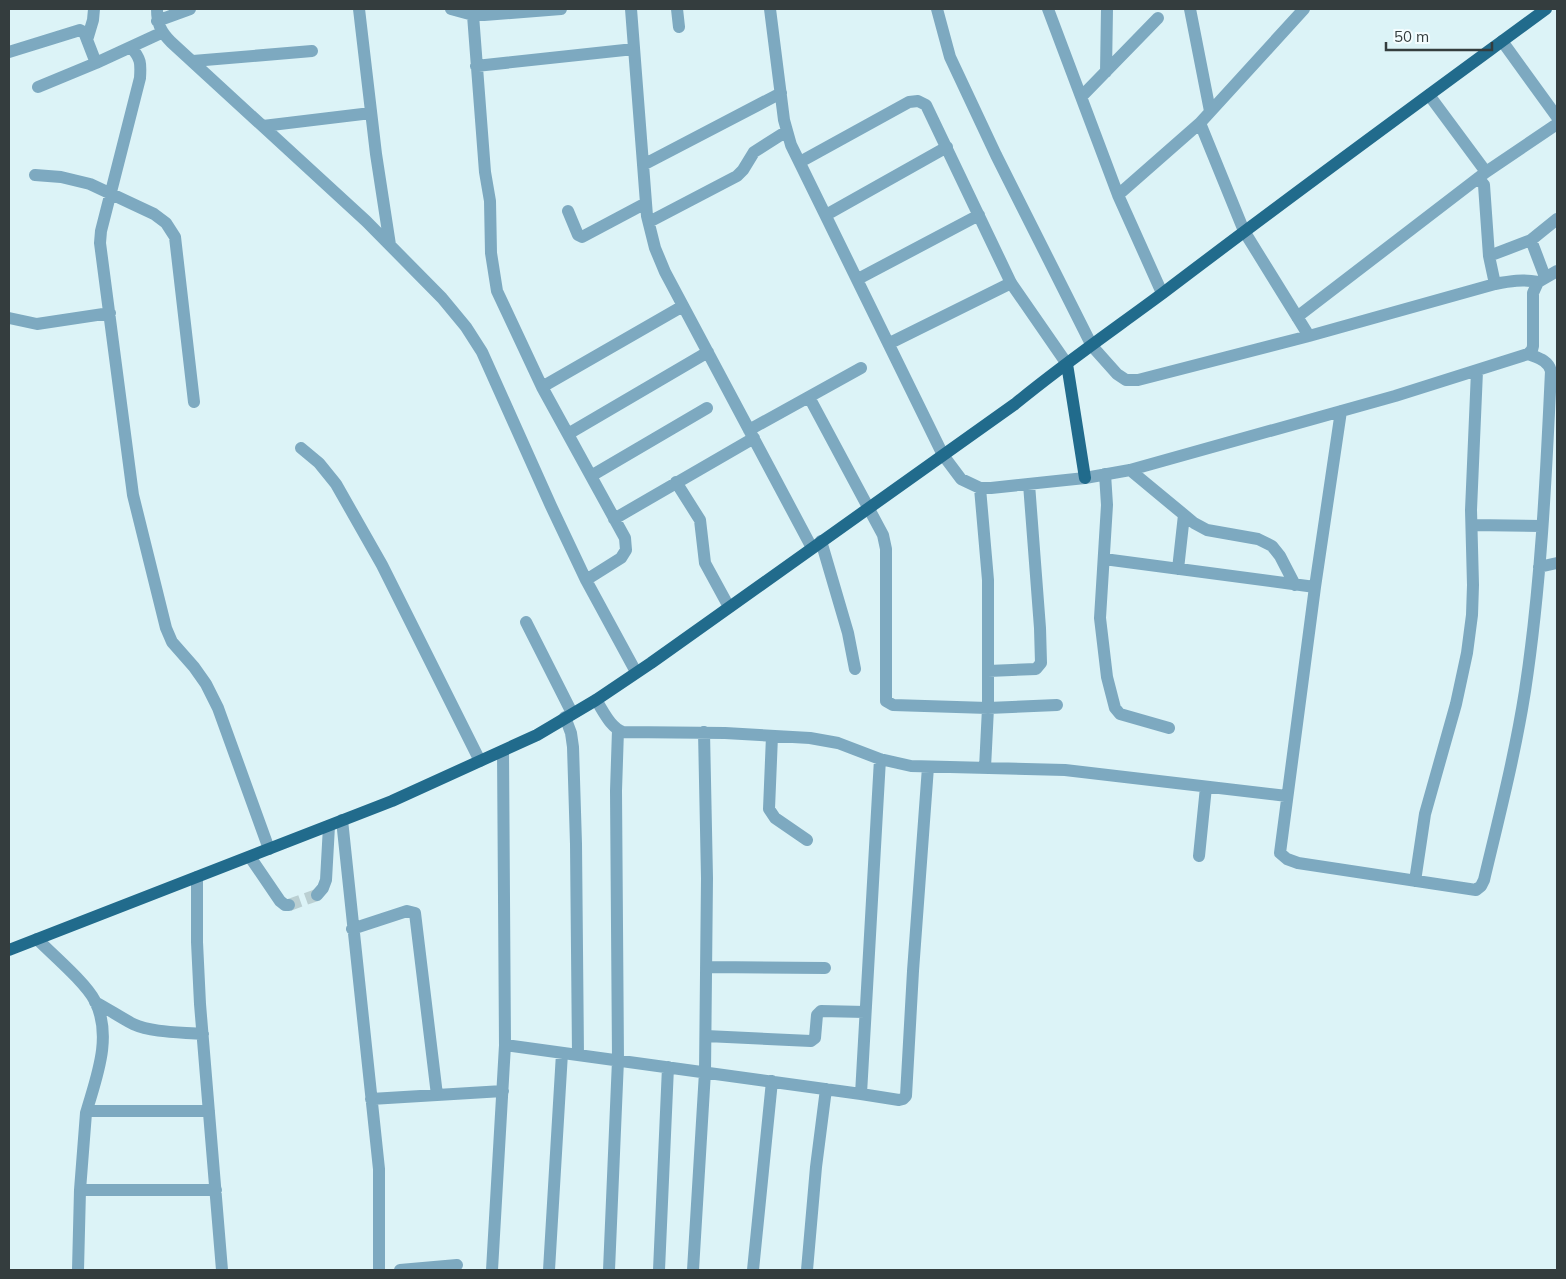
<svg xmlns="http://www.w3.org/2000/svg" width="1566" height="1279" font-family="Mulish,sans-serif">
<rect width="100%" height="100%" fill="#dcf3f7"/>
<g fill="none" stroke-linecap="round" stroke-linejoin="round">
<path stroke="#bacfd2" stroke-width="12" stroke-dasharray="12 6" stroke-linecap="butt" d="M289,905l28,-10"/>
<path stroke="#7da9c0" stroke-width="12" d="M157,9c0,15 4,23 14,33l195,179 76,77 24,29 16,25 69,154 35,74 50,92
M359,9l17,145 14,91
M451,9l22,6h11l77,-6
M631,9l16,207 8,32 10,24 147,276
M677,9l2,18
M770,9l14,111 7,25 152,310 18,24 19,9h11l94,-10 45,-8 265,-74 133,-42 4,-4 1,-4v-53l5,-11 19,-11
M937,9l13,48 46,98 96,191 25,28 9,6h12l171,-44 186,-52c15,-3 28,-5 43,-2
M1048,9l70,186 44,98
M1190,9l20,102
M473,15l12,157 5,29 1,52 6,38 45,96 83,151 1,12 -5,8 -35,22
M157,21l33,-12
M87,40l6,-20 1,-11
M1502,41l55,76
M131,47c10,12 10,16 9,31l-39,153 -1,12 33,252 33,133 6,14 22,25 12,17 12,24 51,141
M9,52l71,-22 4,2 12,31 65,-30
M193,61l119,-10
M476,66l158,-17
M1106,72l1,-63
M38,87l58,-24
M1429,95l57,77
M1081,97l77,-79
M1200,123l44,108 65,105
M263,126l108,-13
M800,162l109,-60 9,-1 8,4 85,178 56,81
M643,165l138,-72
M35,175l26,2 29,7 64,30 12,9 9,14 19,165
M1478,178l6,7 5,71 6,28
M1118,195l82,-72 104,-114
M568,211l10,24 4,2 64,-34
M826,215l121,-68
M649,222l88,-46 6,-6 11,-18 33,-21
M1531,240l14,37
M1489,256l42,-16 26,-21
M858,279l121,-64
M1297,317l189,-145 71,-48
M9,318l28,6 73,-11
M890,343l121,-60
M542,387l141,-81
M809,397l74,138 3,14v152l7,4 95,3 69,-3
M1341,411l-26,176 -35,266 7,6 11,4 178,27 5,-4 3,-6c15,-63 31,-125 41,-189 16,-105 21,-213 26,-320 -3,-11 -13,-13 -23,-17
M749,430l112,-62
M568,434l140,-82
M301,448l18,15 17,21 46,81 98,196
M1130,470l64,53 13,7 51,9 14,7 8,10 15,29
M1105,474l2,31 -7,113 7,59 8,31 5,6 49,14
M591,476l116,-68
M676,482l24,38 5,43 24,44
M980,488l8,92v128l-3,60
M614,519l140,-81
M1472,525l70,1
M821,541l27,92 7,36
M1104,559l211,28
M1539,567l18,-4
M1178,569l6,-54
M526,622l46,91
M988,671l48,-2 5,-6 -1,-35 -11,-144
M596,700c8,12 14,27 27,32l102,1 85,5 28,5 42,16 31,7 154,4 222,26
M565,717l6,16 2,14 3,97 2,211
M772,736l-3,73 6,9 32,22
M342,820l37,349v101
M1199,856l7,-69
M250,857l30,44 5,4h4
M197,877v65l3,62 22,266
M1415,881l10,-67 31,-110 11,-51 5,-38 1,-30 -2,-75 6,-139
M317,895l6,-7 3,-8 3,-54
M352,929l55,-18 8,2 22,182
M37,939c16,16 49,44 58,62 18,36 1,77 -9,112
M706,967l119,1
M95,1002c13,7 25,15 38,22 20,9 47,8 70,10
M706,1036l105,5 4,-3 2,-23 4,-4 44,1
M505,1045l356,49 19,-335
M861,1094l38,6 4,-1 3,-3 7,-125 15,-204
M371,1099l132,-8
M80,1190h136
M78,1270l2,-80 6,-77 3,-2h120
M400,1270l57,-5
M492,1270l13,-225 -2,-294
M549,1270l13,-217
M609,1270l9,-210 -2,-269 2,-61
M659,1270l9,-203
M693,1270l12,-198 2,-194 -3,-146
M753,1270l19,-189
M807,1270l9,-103 10,-78"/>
<path stroke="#216b8c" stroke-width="12" d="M1067,364l18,114
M9,950l383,-149 145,-66 59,-35 55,-37 364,-259c47,-39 98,-74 148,-111 126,-96 255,-190 383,-284"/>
</g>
<rect width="1566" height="1279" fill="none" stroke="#343d3e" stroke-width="20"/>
<path d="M1386 42v8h106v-8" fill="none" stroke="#343d3e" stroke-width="2.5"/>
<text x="1394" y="42" font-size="15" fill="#343d3e" stroke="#f4fdff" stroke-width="4" paint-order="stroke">50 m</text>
</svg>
